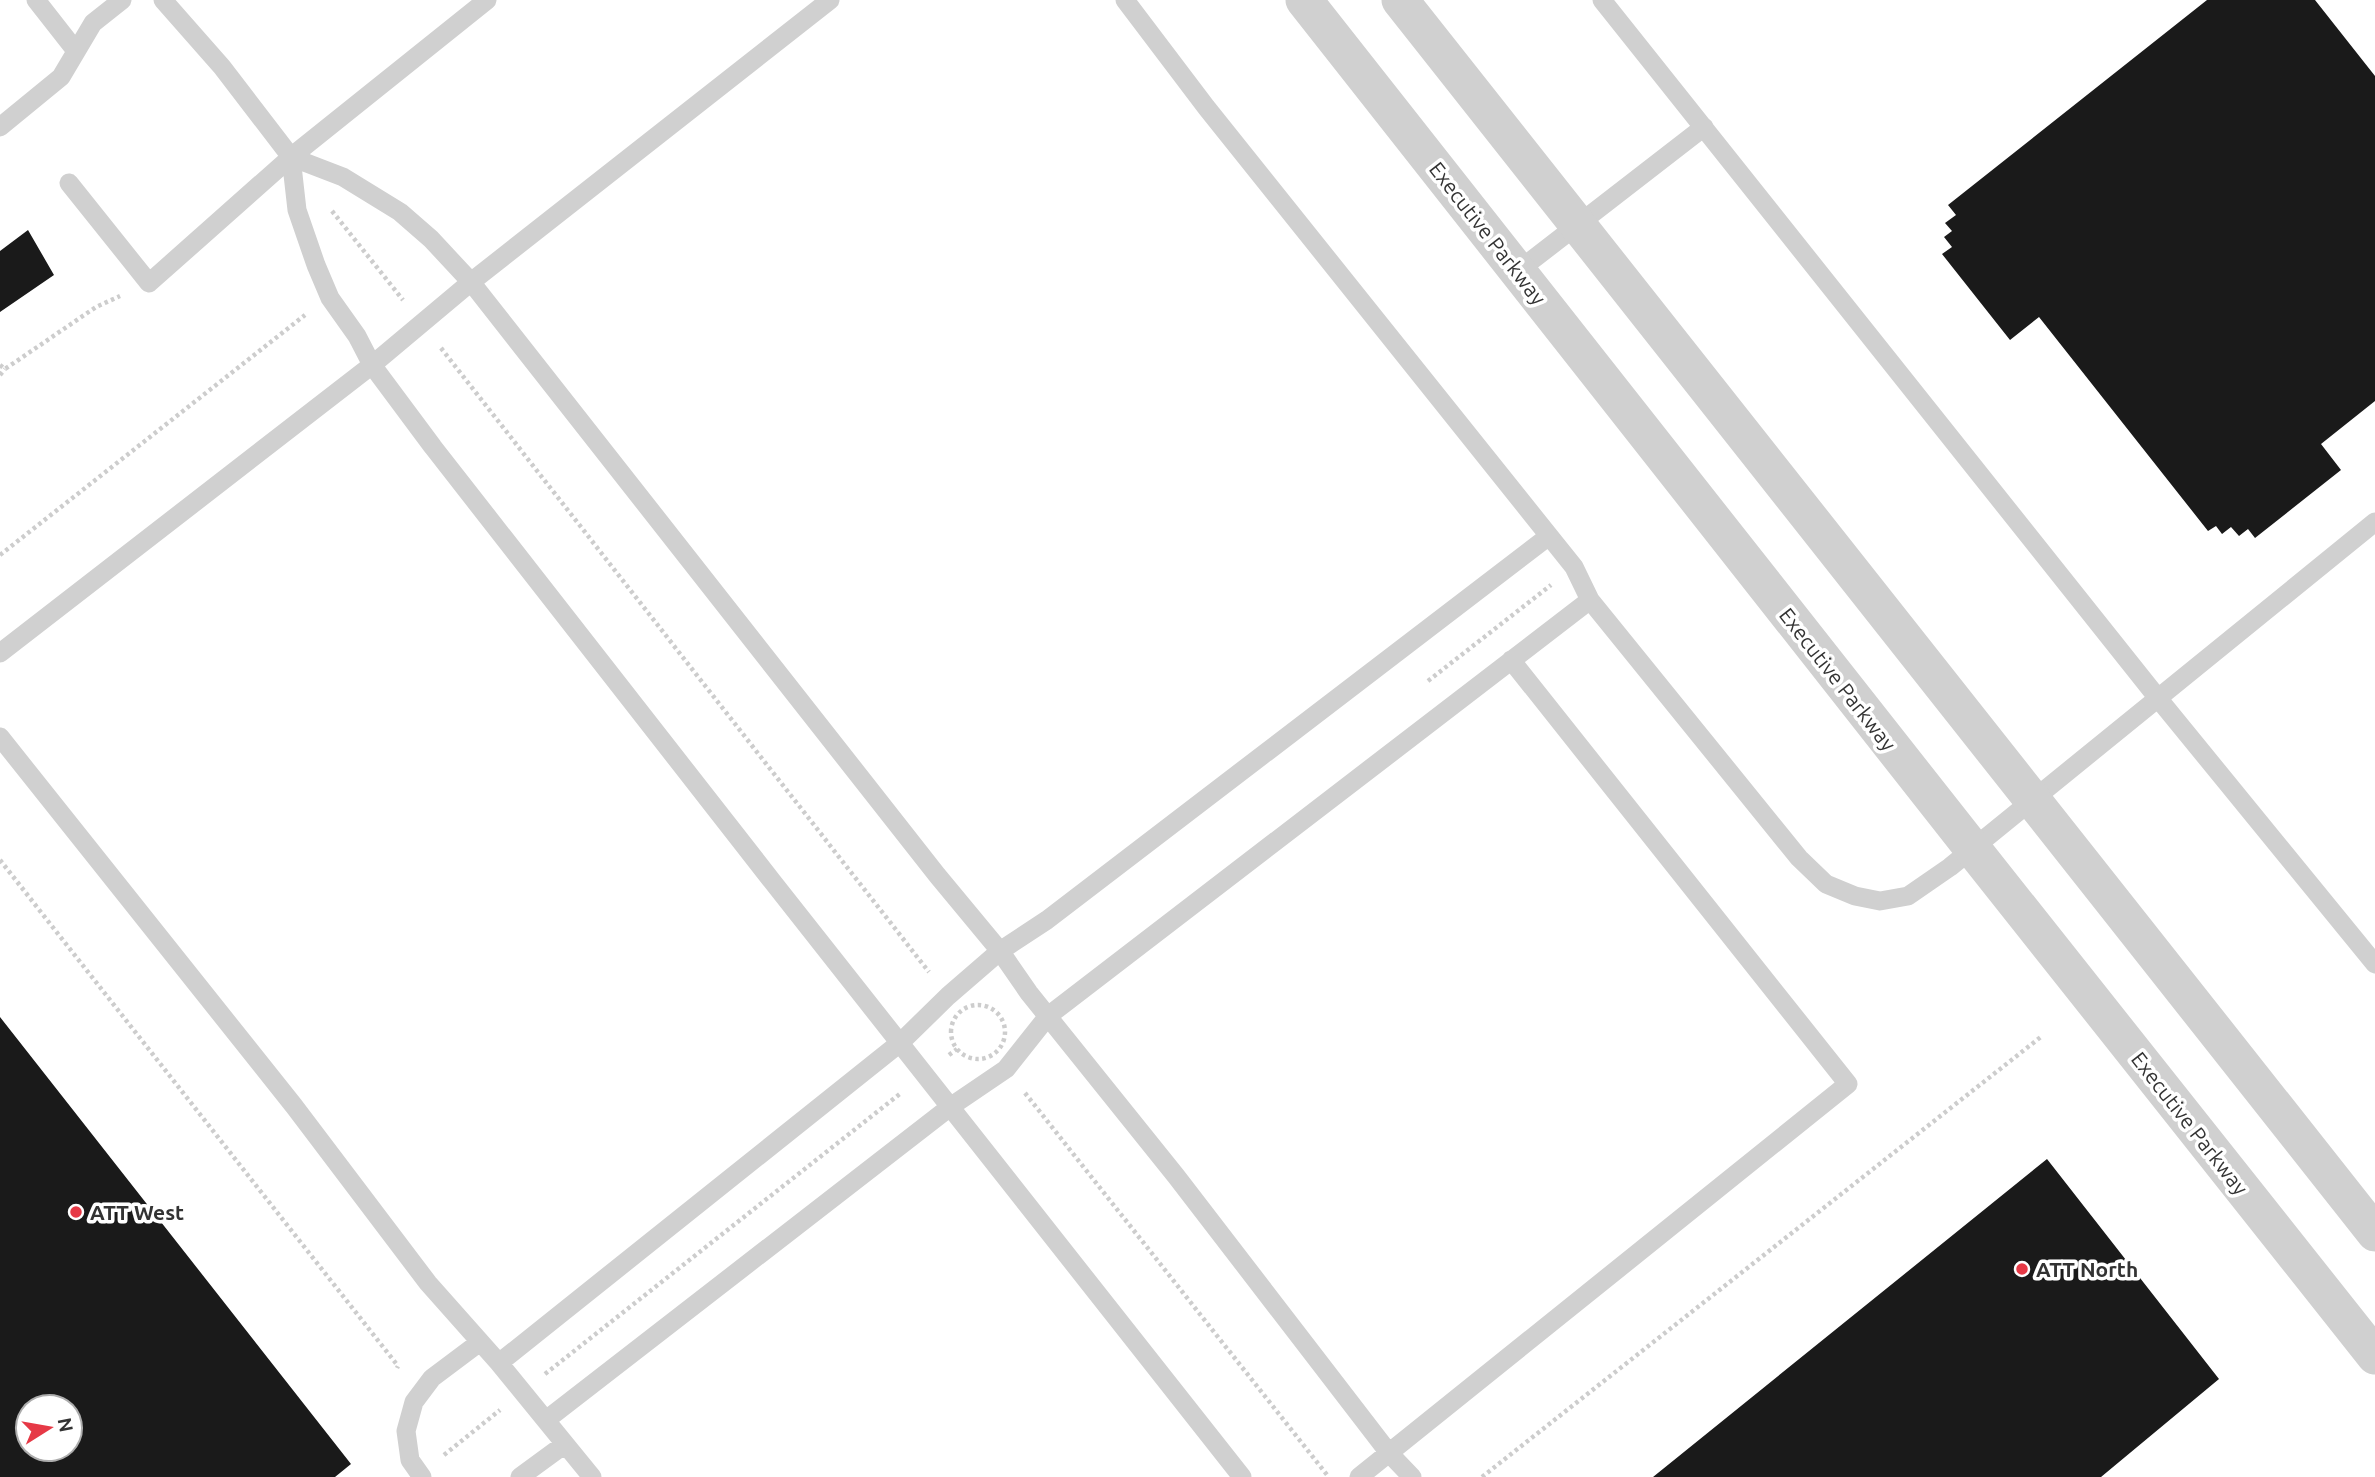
<svg xmlns="http://www.w3.org/2000/svg" width="2375" height="1477" font-family="Ubuntu,sans-serif">
<rect width="100%" height="100%" fill="#fff"/>
<path fill="#1a1a1a" fill-rule="evenodd" d="M2207,0h108l60,76v325l-54,43 20,26 -86,68 -7,-9 -9,7 -8,-9 -9,7 -6,-8 -8,5 -169,-214 -29,23 -68,-86 10,-7 -8,-10 8,-6 -7,-8 11,-8 -8,-10z
M28,230l26,45 -54,37v-61z
M0,1017l351,447 -16,13h-335zM28,1407h42v42h-42z
M2047,1159l172,220 -118,98h-448z"/>
<g fill="none" stroke-linecap="round" stroke-linejoin="round">
<path stroke="#cdcdcd" stroke-width="4.5" stroke-dasharray="3.5 3.5" stroke-linecap="butt" d="M332,211l71,89
M441,348l488,624
M0,365l5,4 91,-62 24,-11
M0,375l5,-6
M0,555l305,-240
M1428,681l123,-96
M0,860l398,506 -1,2
M951 1032a27 27 0 1 1 54 0a27 27 0 1 1-54 0Z
M949,1055l8,-6
M1025,1093l303,383
M545,1374l356,-281
M444,1455l56,-45
M1482,1477l560,-441"/>
<path stroke="#d0d0d0" stroke-width="19" d="M36,0l40,51
M163,0l59,67 69,90 52,20 57,35 31,27 40,43 466,593 63,76 29,42 147,183 213,277 23,24
M1125,0l81,107 368,460 16,33 209,258 27,26 29,12 25,5 28,-5 42,-29 425,-345
M1602,0l555,697 218,267
M0,127l61,-50 32,-54 29,-23
M291,157l6,53 19,55 14,33 27,38 15,29 61,82 339,434 470,596
M69,183l80,100 142,-126 196,-157
M1518,271l186,-144
M0,653l372,-288 99,-83 359,-282
M0,737l294,369 134,177 71,80 93,114
M499,1363l402,-321 47,-46 52,-45 47,-31 502,-384
M546,1420l404,-313 56,-38 42,-53 542,-416
M422,1477l-12,-17 -4,-29 8,-29 18,-24 48,-36
M520,1477l45,-33
M1359,1477l489,-393 -337,-424"/>
<path stroke="#d0d0d0" stroke-width="37" d="M1304,0l668,848 403,508
M1400,0l975,1233"/>
</g>
<g fill="#e63946" stroke="#fff" stroke-width="2.5">
<circle cx="76" cy="1212" r="7"/>
<circle cx="2022" cy="1269" r="7"/>
</g>
<g text-anchor="middle" dominant-baseline="central" stroke-width="7" stroke-linejoin="round" paint-order="stroke">
<g font-size="21" fill="#333" stroke="#fff">
<text transform="translate(1488 233) rotate(52)">Executive Parkway</text>
<text transform="translate(1838 679) rotate(52)">Executive Parkway</text>
<text transform="translate(2190 1123) rotate(52)">Executive Parkway</text>
</g>
<g font-size="21" font-weight="bold" fill="#333" stroke="#fff" text-anchor="start">
<text x="90" y="1212">ATT West</text>
<text x="2036" y="1269">ATT North</text>
</g>
</g>
<g transform="translate(49 1428) rotate(79)"><circle r="33" fill="#ffffff" stroke="#adadad" stroke-width="2"/>
<path d="M0-5L12 26L0 18L-12 26Z" fill="#e63946"/>
<text y="-10" font-size="19" font-weight="bold" text-anchor="middle" fill="#333333">N</text>
</g>
</svg>
